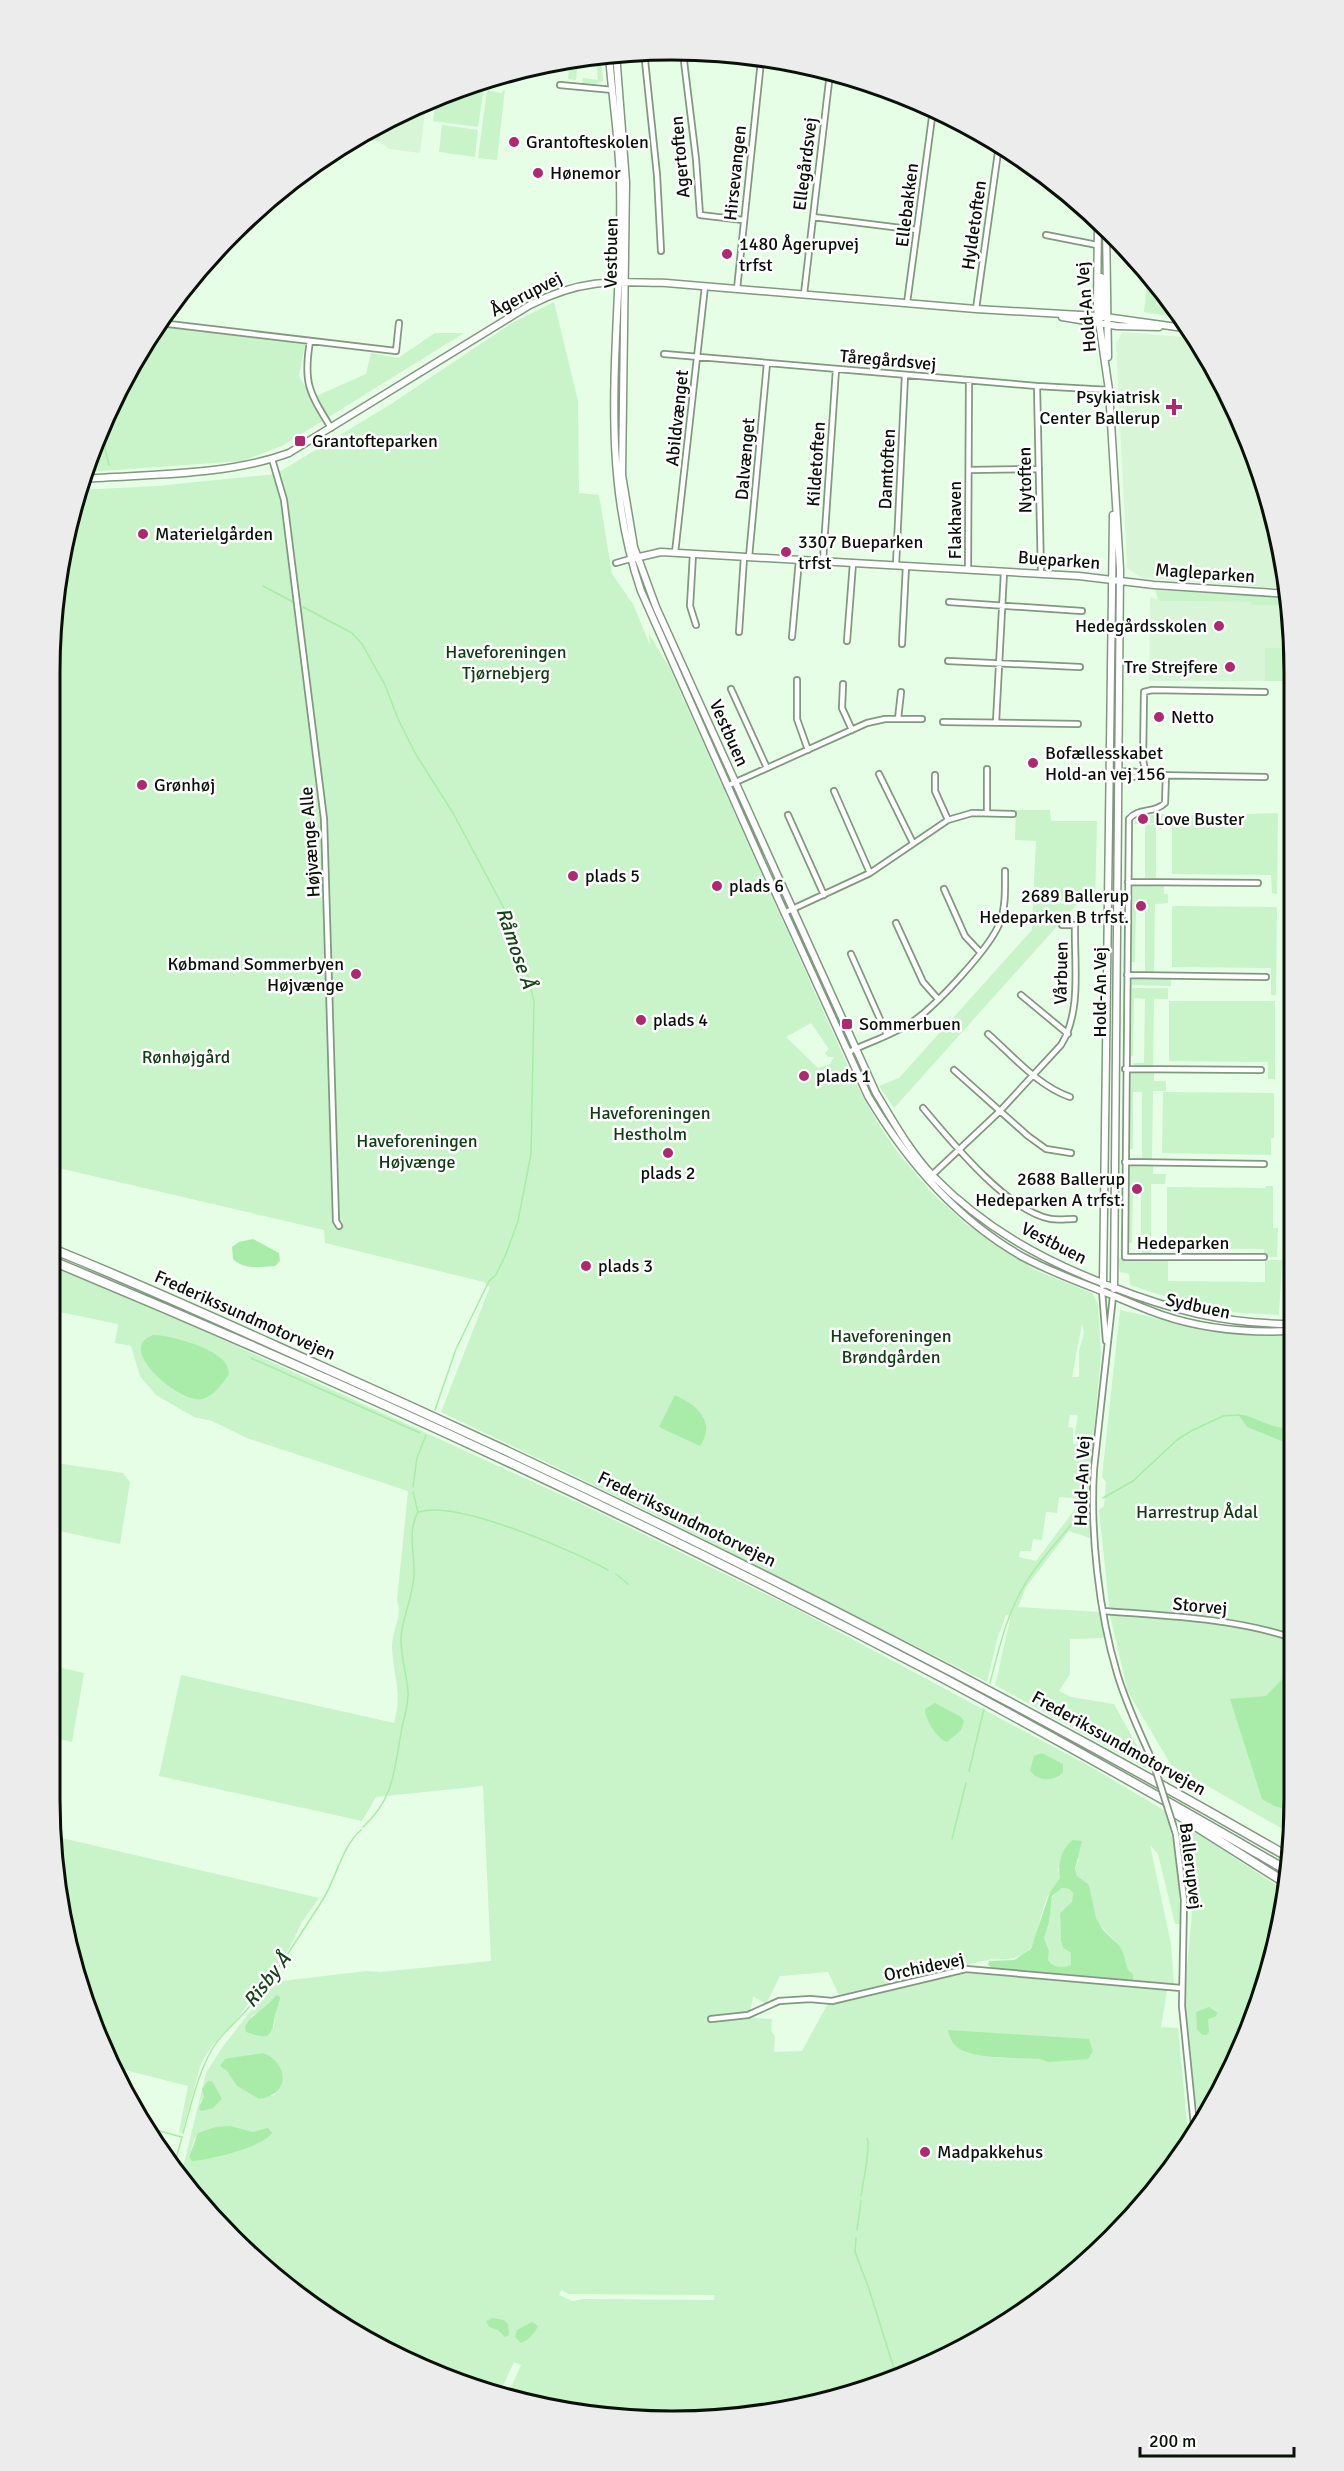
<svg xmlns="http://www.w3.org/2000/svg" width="1344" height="2471" font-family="Signika,sans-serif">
<rect width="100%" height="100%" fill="#e6fee5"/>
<path fill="#d8f6d7" d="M426,103l-6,50 -31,-4 -13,-10 -17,-2 37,-23z
M1123,332l72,6 66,134 28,117 -147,-11 -15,-10 -11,-225z
M1150,597l14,4 88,1v3h37v43h-23l-1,33h-116z"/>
<path fill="#c9f3c8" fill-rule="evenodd" d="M601,56l2,25 -7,3 -14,-1 1,-5 15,2 -2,-23z
M578,60l-2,20 -8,-1 2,-18z
M472,85l12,2 -6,40 -45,-6 3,-22z
M505,89l-8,71 -19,-2 9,-68 14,3z
M384,121l-5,20 -23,-2 5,-3h8l1,-6z
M442,125l36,5 -3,27 -36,-5z
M1148,276l10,11 -2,18h10v8l14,1 3,4 -39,-6z
M554,302l24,99 1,92 20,2 13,79 21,30 17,41 -1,-11 20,33 185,413 26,47 19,27 32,38 35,32 69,46 57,23 6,11 3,50 -13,142 2,42 -21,-7 -43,56 -8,20 82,5 4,26 -34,1v35l-11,17 12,6 43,7 37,67 -156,-86 16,-69 -5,-1 -8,21 -11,46 -333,-168 -213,-102 49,-125 -6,-5 -159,-39 -1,-13 -274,-64 1,-534 20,-121 8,-21 78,-4 119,-12 115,-70 121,-81zM811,1023l18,26 -4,4 3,4h6l-4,7 -12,4 -32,-31zM1082,1324l2,9 -5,18v26h-7zM1070,1415h8l-3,17 2,12h-4v-16l-5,-1zM1078,1489l6,8 -48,64 -17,-4 1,-6h11l2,-12 9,1 4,-28 11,1 2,-16 17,1z
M158,325l147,19 -6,32 13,22 54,-24 5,-21 27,5 37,-25h29l-182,113 -40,15 -155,11 46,-111z
M1155,590l134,8v7h-37l-1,-3 -92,-1z
M1265,648h24l1,33h-25z
M1016,810h34l1,11h46l-2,80h-62l3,-60 -21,-1z
M1278,813l-1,81 -5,-1 -1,-18 -99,-1v-58z
M1164,814l5,2v6l-35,2 4,-8z
M1156,824v54h-11v-50l1,-3z
M1133,884h31v10h4v9l-13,1 -1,69h-9v-68h-9l-1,57h-4z
M1033,903l44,1 -183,204 -15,-22 20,-8 133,-148z
M1172,906l105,1 -1,88h-5v-27l-99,-1z
M1132,977l39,1v8l-39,-1z
M1132,988h36v11h-14l-1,68h-20v-4h11l1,-64 -11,-1 -1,58h-2z
M1169,1001h106v78h-7v-17l-99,-1z
M1131,1071h23v10h12v10h-13l-1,69h-22v-2l12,-1v-65h-9v57h-4z
M1163,1092l111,1v45h-3v17l-109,-2z
M1129,1164h24v10h13l-1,10h-14v70h-9l-1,-3v-64h-8l-1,56h-4z
M1266,1186h7v42h5l-1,29h-13v-8l-97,-1v-61l98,1z
M1117,1258l51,1v22l97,1v-22h17l-3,55 -68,-4 -81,-26 -1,-11 -9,-2z
M50,1266l95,38 447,205 204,100 295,158 76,45 11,53 3,59h-6l-17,-70 -8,-9 21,99 3,41 -41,-5v-6l-5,-4 -5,-18 -4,-7 -20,-21 -22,-48 -2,-7 4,-10 -21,9 2,10c-3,6 -8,10 -11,16 -18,35 -1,68 -57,65l-153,36 -11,-23 -48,4 -14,28 -13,-8 -3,17 -26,3 48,3 -1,11 4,7 -1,15 28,-1 25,-46 140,-32 200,17 -6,37 17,1 11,116 -23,34 -83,89 -65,50 -107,57 -78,26 -120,20h-82l-120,-20 -5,-1 15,-34 -7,-3 -16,34 -65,-22 -107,-57 -65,-50 -81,-87 26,-107 15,-24 52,-67 94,-11 13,1 111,-11 -8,-175 -107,11 -14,24 -203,-45 22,-101 213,48c9,-29 -1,-48 -2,-76 0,-17 11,-31 5,-47l11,-109 -161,-53 -35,-17 -18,-4 -38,-22 -16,-19 -9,-30 -16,-3 3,-19 -68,-14zM276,1995l4,7 -4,7 -2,18 -24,-10 16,-10zM226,2070l55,13 -6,12 -16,4 -22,-13zM213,2082l8,17 -8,9 -13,-5zM231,2126l22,6 13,7c-17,7 -61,27 -77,18l5,-18zM561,2290l8,4 146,1 -1,5 -130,-1 -12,2 -13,-6z
M1120,1310c56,13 113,27 172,25l1,500 -122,-70 -43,-73 -18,-77 -11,-105 5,-4 2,-24 -4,-5z
M50,1462l73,11 7,9 -10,62 -70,-15z
M50,1665l34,8 -12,69 -22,-5z
M1179,1821l106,70 -12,69 -62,150 -11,17c-7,-39 -14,-79 -15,-119 0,-46 10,-92 8,-139 -1,-14 -11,-32 -14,-48z
M53,1836l266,62 -17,24 -14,28 -48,65 -29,32 -10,16 -19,70 -3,-1 9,-46 -75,-19 -30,-68 -22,-79z
M1062,1888l7,1 4,4 -1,9 -12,11 1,28 2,7 8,5v12c-8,3 -18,3 -23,-5l1,-9 -5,-13c1,-5 4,-10 5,-15 2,-15 -2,-26 13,-35z"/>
<path fill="#a9eca9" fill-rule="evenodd" d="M253,1239l26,14 1,8 -5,5c-15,1 -31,4 -42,-7l-1,-12 7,-5z
M153,1335c17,0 64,13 73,29 2,3 2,6 3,10 -6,9 -15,22 -27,25 -19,4 -63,-32 -61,-51 0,-7 6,-10 12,-13z
M675,1395c21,10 42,26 25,51l-41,-19z
M1238,1414c20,3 34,16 54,14v17l-45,-18z
M1293,1668v125h-5l5,9 -2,9 -17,-5 -12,-7 -32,-100 36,-3z
M935,1703l26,14 3,4 -3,9 -14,12c-10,-3 -22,-23 -22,-33z
M1042,1753l21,11v8c-9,10 -26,10 -33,-2l4,-14z
M1073,1840l9,1 -7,28 2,7 12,9 7,33 7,12 16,15 4,7 5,18 5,4v6l-140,-12 -5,-3 1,-4 25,-1 17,-11 19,-57 10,-14c-3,-13 2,-31 13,-38zM1062,1888l7,1 4,4 -1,9 -12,11 1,28 2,7 8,5v12c-8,3 -18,3 -23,-5l1,-9 -5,-13 5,-15 3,-27z
M276,1995l4,2c0,7 -4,12 -5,19 -4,22 -6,24 -29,16l-1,-6c8,-13 22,-18 31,-31z
M1209,2007l9,6 -3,4 -7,2 1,13 -2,3h-5l-5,-6 -1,-17z
M948,2030l141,9 4,12 -5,8 -40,3 -8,-3c-21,-2 -67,1 -83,-12 -5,-4 -8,-11 -9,-17z
M263,2053c27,11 27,42 -4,46l-22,-13 -11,-16 -6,-4 5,-7z
M208,2081l5,1 9,17 -9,9 -12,3 -2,-3 5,-12 -2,-7z
M231,2126l22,6 15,-4 4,5c-9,14 -63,27 -80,28l-3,-4 9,-24 18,-6z
M493,2318l11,2 4,4 1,11 -4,2 -7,-7 -9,-3 -3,-6z
M532,2322l6,4c-4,8 -8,13 -17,17l-6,-6 2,-7z"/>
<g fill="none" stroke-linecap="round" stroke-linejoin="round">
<path stroke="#a9eca9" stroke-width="1.5" d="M107,422l-2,27 4,16
M263,586l30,16
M303,607l49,26 10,11 23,41 13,34 17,34 38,60 52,97 4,17 15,33 10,42 -3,152 -13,67 -12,33 -10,21 -7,6 -33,68 -21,61
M251,1358l169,75
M413,1487l4,-29 9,-23
M413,1492l5,20
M1103,1498l30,-17 44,-41 14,-9 32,-15 17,-1
M419,1512c38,-12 153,38 189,58
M616,1574l12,10
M990,1683c9,-34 16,-67 34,-97 16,-29 42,-51 59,-78
M969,1771l15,-62
M363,1827c33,-30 31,-60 39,-99 2,-12 7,-24 6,-36 -1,-18 -8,-37 -7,-55 2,-22 12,-40 13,-62 1,-20 -7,-44 4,-63
M952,1839l14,-56
M144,2127l38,10
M183,2133c8,-28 14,-56 28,-82 9,-17 27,-30 39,-45 26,-33 49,-69 72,-105 15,-23 18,-52 39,-71
M173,2170l9,-33
M861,2196c2,-14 10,-49 6,-58
M857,2230l4,-29
M856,2238l-1,14 13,34 29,92"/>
<defs>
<path id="minor" d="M644,51l13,124 4,76
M683,53l13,106 4,56 43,5
M693,53l107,13
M560,85l53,5
M813,217l104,13
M1046,235l51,10
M737,289l24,-228
M804,294l26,-221
M907,303l26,-193
M976,309l23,-164
M160,323l236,28 3,-28
M310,341c-7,42 -1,51 21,87
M664,354l373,32 72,4
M1037,386l4,188
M272,459l12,41 40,319 12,402 3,5
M969,470l70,-1
M675,553l30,-267
M693,554l-3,52 6,19
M749,557l18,-194
M823,561l13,-192
M616,563l14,-4
M896,565l9,-190
M968,570l1,-190
M949,602l133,9
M739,632l5,-75
M792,637l7,-77
M847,641l6,-78
M902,644l4,-78
M948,661l132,6
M797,680v39l11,31
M843,684l-1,24 10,22
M731,689l36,79
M898,719l3,-27
M943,722l135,2
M996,722l8,-150
M879,774l34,69
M935,775v16l13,29
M1110,775c11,-5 25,-5 36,0
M1146,775l-3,-15 1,-68 8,-2 113,2
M1166,775l-1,28c-11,11 -26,4 -36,16l-4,438h139
M1118,778l36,-3 111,2
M727,786l140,-63 18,-4h37
M834,791l36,82
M987,813v-44
M788,815l36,80
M1128,882l130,1
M944,889l21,47 15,16
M784,913l86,-40 78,-53 24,-7 41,1
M896,923l27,59 15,17
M851,954l36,81
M1127,975l139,2
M1021,995l47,39
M988,1034c25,22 50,52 82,63
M849,1052c20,-10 44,-17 63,-30 23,-15 79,-75 88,-100 6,-16 5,-34 5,-51
M1125,1069l136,1
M954,1070l74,66 18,13 25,4
M923,1108c27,32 85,104 128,111 7,1 16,0 23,0
M1125,1162l139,2
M931,1176l69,-65 61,-66c21,-34 13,-81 14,-120h-13
M1102,1291l4,50
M1113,1296l-19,173c-4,63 5,144 23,204 9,31 23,60 36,89
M1104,1611c63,5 128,7 189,27
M1176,1834l8,66 -2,106 13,129
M711,2019l37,-4 31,-14 31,-2 22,2 134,-32 215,19"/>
<path id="tertiary" d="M616,53l10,129 -4,293 12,72 22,60 220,486c17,28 34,59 57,83 51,52 109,84 177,110 61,24 115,38 182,38
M609,55c3,42 10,84 11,126 4,140 -26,273 21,410l120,270 107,235c39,66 88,123 155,161 26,14 53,24 79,34 20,8 40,17 60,24 41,14 86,18 130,16
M1098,221l-1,87 12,82 11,179 -6,720
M1106,227l2,130
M1101,277l2,40
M1062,317l55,9 42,1
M84,479c66,-5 142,-3 205,-26l241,-148c50,-26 83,-24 136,-22l310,26 122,7 93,13
M635,558l26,-6 418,24 75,9 135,9
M1103,1285l10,-770"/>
<path id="motorway" d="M50,1248c90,36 179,77 268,117 332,148 657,311 972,493
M50,1260c304,126 602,264 893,418 116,62 231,127 345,193
M1172,1811l114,72"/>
</defs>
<use href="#minor" stroke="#829881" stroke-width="8"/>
<use href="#tertiary" stroke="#829881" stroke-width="9"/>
<use href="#motorway" stroke="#829881" stroke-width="11"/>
<use href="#minor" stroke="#fff" stroke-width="4.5"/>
<use href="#tertiary" stroke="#fff" stroke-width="6"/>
<use href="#motorway" stroke="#fff" stroke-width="8"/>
<defs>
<path id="minor-bridge" d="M1153,1762l23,72"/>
</defs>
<use href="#minor-bridge" stroke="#829881" stroke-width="8" stroke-linecap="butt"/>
<use href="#minor-bridge" stroke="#fff" stroke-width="4.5"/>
</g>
<g fill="#af296e" stroke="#fff" stroke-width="2">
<circle cx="514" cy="142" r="6"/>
<circle cx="538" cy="173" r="6"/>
<circle cx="727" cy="254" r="6"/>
<path d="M1171 398h6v6h6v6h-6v6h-6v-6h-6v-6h6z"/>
<rect x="294" y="435" width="12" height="12" rx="3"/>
<circle cx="143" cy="534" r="6"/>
<circle cx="786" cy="552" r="6"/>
<circle cx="1219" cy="626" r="6"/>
<circle cx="1230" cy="667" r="6"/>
<circle cx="1159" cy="717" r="6"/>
<circle cx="1033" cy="763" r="6"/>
<circle cx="142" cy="785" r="6"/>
<circle cx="1143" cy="819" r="6"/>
<circle cx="573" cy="876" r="6"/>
<circle cx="717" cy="886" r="6"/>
<circle cx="1141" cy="906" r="6"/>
<circle cx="356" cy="974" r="6"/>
<circle cx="641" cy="1020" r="6"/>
<rect x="841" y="1018" width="12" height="12" rx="3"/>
<circle cx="804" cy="1076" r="6"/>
<circle cx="668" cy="1153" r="6"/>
<circle cx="1137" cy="1189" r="6"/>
<circle cx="586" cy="1266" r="6"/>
<circle cx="925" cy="2152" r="6"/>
</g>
<g text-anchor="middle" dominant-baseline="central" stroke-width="5" stroke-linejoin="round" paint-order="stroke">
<g font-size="18" fill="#091109" stroke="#fff" text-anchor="start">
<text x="526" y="142">Grantofteskolen</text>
<text x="550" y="173">Hønemor</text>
<text x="739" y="244">1480 Ågerupvej<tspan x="739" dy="21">trfst</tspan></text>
<text x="1160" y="397" text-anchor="end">Psykiatrisk<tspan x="1160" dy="21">Center Ballerup</tspan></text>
<text x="312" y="441">Grantofteparken</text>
<text x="155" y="534">Materielgården</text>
<text x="798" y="542">3307 Bueparken<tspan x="798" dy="21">trfst</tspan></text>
<text x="1207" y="626" text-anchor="end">Hedegårdsskolen</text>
<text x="1218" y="667" text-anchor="end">Tre Strejfere</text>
<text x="1171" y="717">Netto</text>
<text x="1045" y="753">Bofællesskabet<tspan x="1045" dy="21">Hold-an vej 156</tspan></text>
<text x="154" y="785">Grønhøj</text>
<text x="1155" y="819">Love Buster</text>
<text x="585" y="876">plads 5</text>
<text x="729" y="886">plads 6</text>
<text x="1129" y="896" text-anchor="end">2689 Ballerup<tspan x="1129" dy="21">Hedeparken B trfst.</tspan></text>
<text x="344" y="964" text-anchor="end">Købmand Sommerbyen<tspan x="344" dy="21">Højvænge</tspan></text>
<text x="653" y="1020">plads 4</text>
<text x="859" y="1024">Sommerbuen</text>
<text x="816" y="1076">plads 1</text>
<text x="668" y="1173" text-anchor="middle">plads 2</text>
<text x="1125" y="1179" text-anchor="end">2688 Ballerup<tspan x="1125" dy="21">Hedeparken A trfst.</tspan></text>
<text x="598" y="1266">plads 3</text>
<text x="937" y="2152">Madpakkehus</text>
</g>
<g font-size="18" fill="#091109" stroke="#fff">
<text transform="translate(680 157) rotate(-95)">Agertoften</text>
<text transform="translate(805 164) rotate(-83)">Ellegårdsvej</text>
<text transform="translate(735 173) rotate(-84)">Hirsevangen</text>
<text transform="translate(907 205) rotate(-83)">Ellebakken</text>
<text transform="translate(974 225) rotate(-82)">Hyldetoften</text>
<text transform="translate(611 253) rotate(-89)">Vestbuen</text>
<text transform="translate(526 294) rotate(-27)">Ågerupvej</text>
<text transform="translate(1086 307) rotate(-95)">Hold-An Vej</text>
<text transform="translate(888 360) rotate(5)">Tåregårdsvej</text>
<text transform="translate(677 418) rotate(-84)">Abildvænget</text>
<text transform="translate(745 459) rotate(-85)">Dalvænget</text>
<text transform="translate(816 464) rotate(-86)">Kildetoften</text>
<text transform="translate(887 469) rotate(-87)">Damtoften</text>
<text transform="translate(1025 480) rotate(-91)">Nytoften</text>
<text transform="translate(955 520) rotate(-90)">Flakhaven</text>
<text transform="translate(1059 560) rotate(4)">Bueparken</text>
<text transform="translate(1205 573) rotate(4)">Magleparken</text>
<text transform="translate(729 733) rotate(66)">Vestbuen</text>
<text transform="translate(310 842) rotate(-94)">Højvænge Alle</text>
<text transform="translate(1061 973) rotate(-89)">Vårbuen</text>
<text transform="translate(1100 992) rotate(-90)">Hold-An Vej</text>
<text transform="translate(1054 1243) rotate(27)">Vestbuen</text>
<text x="1183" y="1243">Hedeparken</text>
<text transform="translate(1198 1306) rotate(12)">Sydbuen</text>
<text transform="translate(245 1315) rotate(24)">Frederikssundmotorvejen</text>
<text transform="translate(1082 1481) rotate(-88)">Hold-An Vej</text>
<text transform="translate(687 1519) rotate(26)">Frederikssundmotorvejen</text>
<text transform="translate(1200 1606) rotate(5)">Storvej</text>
<text transform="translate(1119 1743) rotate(29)">Frederikssundmotorvejen</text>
<text transform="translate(1191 1866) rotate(83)">Ballerupvej</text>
<text transform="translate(924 1967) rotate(-12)">Orchidevej</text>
</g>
<g font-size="18" fill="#103e13" stroke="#fff">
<text x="506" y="652">Haveforeningen<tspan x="506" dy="21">Tjørnebjerg</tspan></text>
<text x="186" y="1057">Rønhøjgård</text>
<text x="650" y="1113">Haveforeningen<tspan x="650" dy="21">Hestholm</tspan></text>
<text x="417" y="1141">Haveforeningen<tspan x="417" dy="21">Højvænge</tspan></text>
<text x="891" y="1336">Haveforeningen<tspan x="891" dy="21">Brøndgården</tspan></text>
<text x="1197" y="1512">Harrestrup Ådal</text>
</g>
<g font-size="20" font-style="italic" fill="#174419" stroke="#fff">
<text transform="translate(516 948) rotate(71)">Råmose Å</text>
<text transform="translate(267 1980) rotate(-52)">Risby Å</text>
</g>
</g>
<path d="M0 0H1344V2471H0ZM672 60H672A612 612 0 0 1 1284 672V1799A612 612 0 0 1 672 2411H672A612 612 0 0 1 60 1799V672A612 612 0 0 1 672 60Z" fill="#ebeceb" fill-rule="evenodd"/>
<path fill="none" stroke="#091109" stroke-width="3" d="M672 60H672A612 612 0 0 1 1284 672V1799A612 612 0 0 1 672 2411H672A612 612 0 0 1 60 1799V672A612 612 0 0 1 672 60Z"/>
<path d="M1140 2447v9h154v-9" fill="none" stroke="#091109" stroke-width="3"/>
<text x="1149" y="2447" font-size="18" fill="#091109" stroke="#ffffff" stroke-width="4.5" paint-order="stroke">200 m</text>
</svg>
